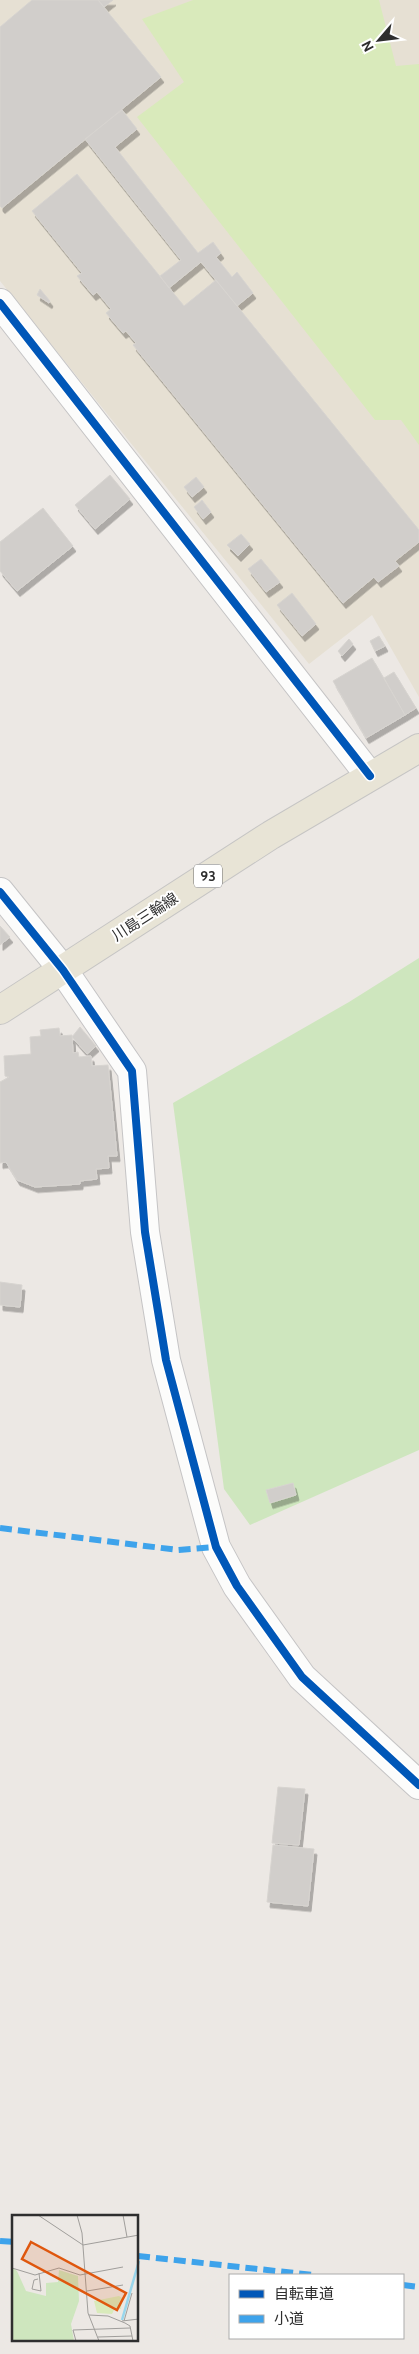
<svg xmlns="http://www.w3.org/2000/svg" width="419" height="2354" font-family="Cabin,'Noto Sans JP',sans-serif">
<defs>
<filter id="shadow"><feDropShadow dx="3" dy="5.5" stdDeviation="0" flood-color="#0004"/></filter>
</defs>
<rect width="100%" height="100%" fill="#ece8e4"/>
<path fill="#e6e0d3" d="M0,0h419v697l-47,-82 -63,49 -309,-383z"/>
<path fill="#cee6be" d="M419,958v492l-169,75 -26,-36 -51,-386 176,-101z"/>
<path fill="#d9eabb" d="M193,0h186l17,66 23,-2v381l-18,-25h-26l-238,-303 47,-35 -42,-63z"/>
<path fill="#d1cecb" stroke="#d7d4d0" filter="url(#shadow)" d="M32,0h66l63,77 -159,131 -2,-2v-179z
M98,0h15l-9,7z
M122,110l15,19 -22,18 83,106 15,-11 8,11 -5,4 16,20 5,-5 16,21 -16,13 -36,-44 -32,26 -9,-12 21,-16 -96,-121z
M77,174l107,132 32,-26 203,250v12l-24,19 4,5 -21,16 -4,-5 -31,26 -210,-258 3,-2 -10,-12 -3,2 -17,-20 5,-4 -14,-17 -4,3 -16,-19 5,-3 -50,-62z
M40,289l10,12 -1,2 -12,-8z
M110,475l20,24 -35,30 -20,-24z
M196,477l8,10 -12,10 -8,-10z
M202,500l9,12 -8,7 -9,-12z
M43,508l30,38 -56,45 -17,-20v-29z
M241,534l9,10 -12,12 -11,-11z
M261,559l19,23 -14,10 -18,-23z
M292,593l24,31 -14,12 -25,-31z
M379,636l6,10 -10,5 -5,-10z
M349,639l4,5 -11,12 -4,-5z
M372,658l33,57 -39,23 -33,-57z
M394,672l22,36 -11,7 -21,-37z
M0,926l10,11 -10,8z
M80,1027l16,19 -9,8 -15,-17z
M59,1028l1,8 12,-1 1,18 5,-1 1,5 12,-1 1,10 16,-1 9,91h-9l1,12 -13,1 1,10 -17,2v3l-45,3 -18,-7 -11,-18 -6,1v-81l9,-5 -4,-1 -1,-20 27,-2 -1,-17 11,-1 -1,-6z
M0,1282l22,3 -2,22 -20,-2z
M293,1483l3,12 -26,8 -4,-13z
M278,1787l27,2 -6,56 -27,-2z
M273,1845l41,4 -6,57 -41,-4z"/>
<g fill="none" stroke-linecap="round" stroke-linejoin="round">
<defs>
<path id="minor" d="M0,303l370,473
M0,892l63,78 69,101 13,161 21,128 50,187 21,39 65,91 117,108"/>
<path id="primary" d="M0,1010l271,-175 148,-87"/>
</defs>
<use href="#minor" stroke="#c5c4c5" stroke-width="30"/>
<use href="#primary" stroke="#c6c5c4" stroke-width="30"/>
<use href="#minor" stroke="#fcfcfb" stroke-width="28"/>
<use href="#primary" stroke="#e8e4d6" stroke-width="28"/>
<path stroke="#3ea3eb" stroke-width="6" stroke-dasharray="12 6" stroke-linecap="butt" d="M0,1528l178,22 38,-3
M0,2241l14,1
M138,2256l175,19
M403,2285l16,2"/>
<defs>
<path id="cycleway" d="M0,303l370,473
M0,892l63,78 69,101 13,161 21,128 50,187 21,39 65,91 117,108"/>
</defs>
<use href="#cycleway" stroke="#fff" stroke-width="11"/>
<use href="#cycleway" stroke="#0057b8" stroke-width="8"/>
</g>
<g text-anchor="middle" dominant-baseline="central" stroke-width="4" stroke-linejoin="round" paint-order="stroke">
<rect fill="#fff" stroke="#6d6d6d" stroke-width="1" x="194" y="864.5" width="28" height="23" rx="4"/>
<g font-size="14" font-weight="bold" fill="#2e2e2e">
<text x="208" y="876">93</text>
</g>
<g font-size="15" fill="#2e2e2e" stroke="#fff">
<text transform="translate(145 917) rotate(-33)">川島三輪線</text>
</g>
</g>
<g transform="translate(12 2215)">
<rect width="126" height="126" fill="#ece8e4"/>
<path d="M0,52l5,4 9,20 20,5v-13l12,-1 1,-12 19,6 1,25 -8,23 3,17h-62z" fill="#cee6be"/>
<path d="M107,81l3,2 -1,11 -6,-1 -3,6 -15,-1 -3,-12z" fill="#d9eabb"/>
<path fill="none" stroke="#99d6ec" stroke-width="2.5" d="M110,105l17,-59"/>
<path fill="none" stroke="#a09e9b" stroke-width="1" d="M26,0l45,30 56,-10M65,0l5,18 6,80 11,28M111,0l4,22M0,53l23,7 24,-7 21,7 43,-8M26,64l-4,1 -2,9 9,2 -2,-18M75,76l36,-6M77,100l19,1 17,7 5,3 3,15M110,106l17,-2M112,106l8,-28M86,122l34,-1M64,126l-3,-11 57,-2"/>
<path fill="#df570e" fill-opacity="0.15" stroke="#df570e" stroke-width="2.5" d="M19,27l95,51 -9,17 -95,-51z"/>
<rect width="126" height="126" fill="none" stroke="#2e2e2e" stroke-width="2.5"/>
</g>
<rect x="229" y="2274" width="175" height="65" fill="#ffffff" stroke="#ababab"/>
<rect x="239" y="2290" width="25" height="8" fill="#0057b8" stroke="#ababab"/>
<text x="274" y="2299" font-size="15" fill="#2e2e2e">自転車道</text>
<rect x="239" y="2315" width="25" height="8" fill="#3ea3eb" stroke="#ababab"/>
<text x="274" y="2324" font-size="15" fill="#2e2e2e">小道</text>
<g transform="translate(379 40) rotate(242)" stroke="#ffffff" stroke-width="4" paint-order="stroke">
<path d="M0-4L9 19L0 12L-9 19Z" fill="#2e2e2e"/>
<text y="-8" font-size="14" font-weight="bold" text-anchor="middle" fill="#2e2e2e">N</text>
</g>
</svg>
